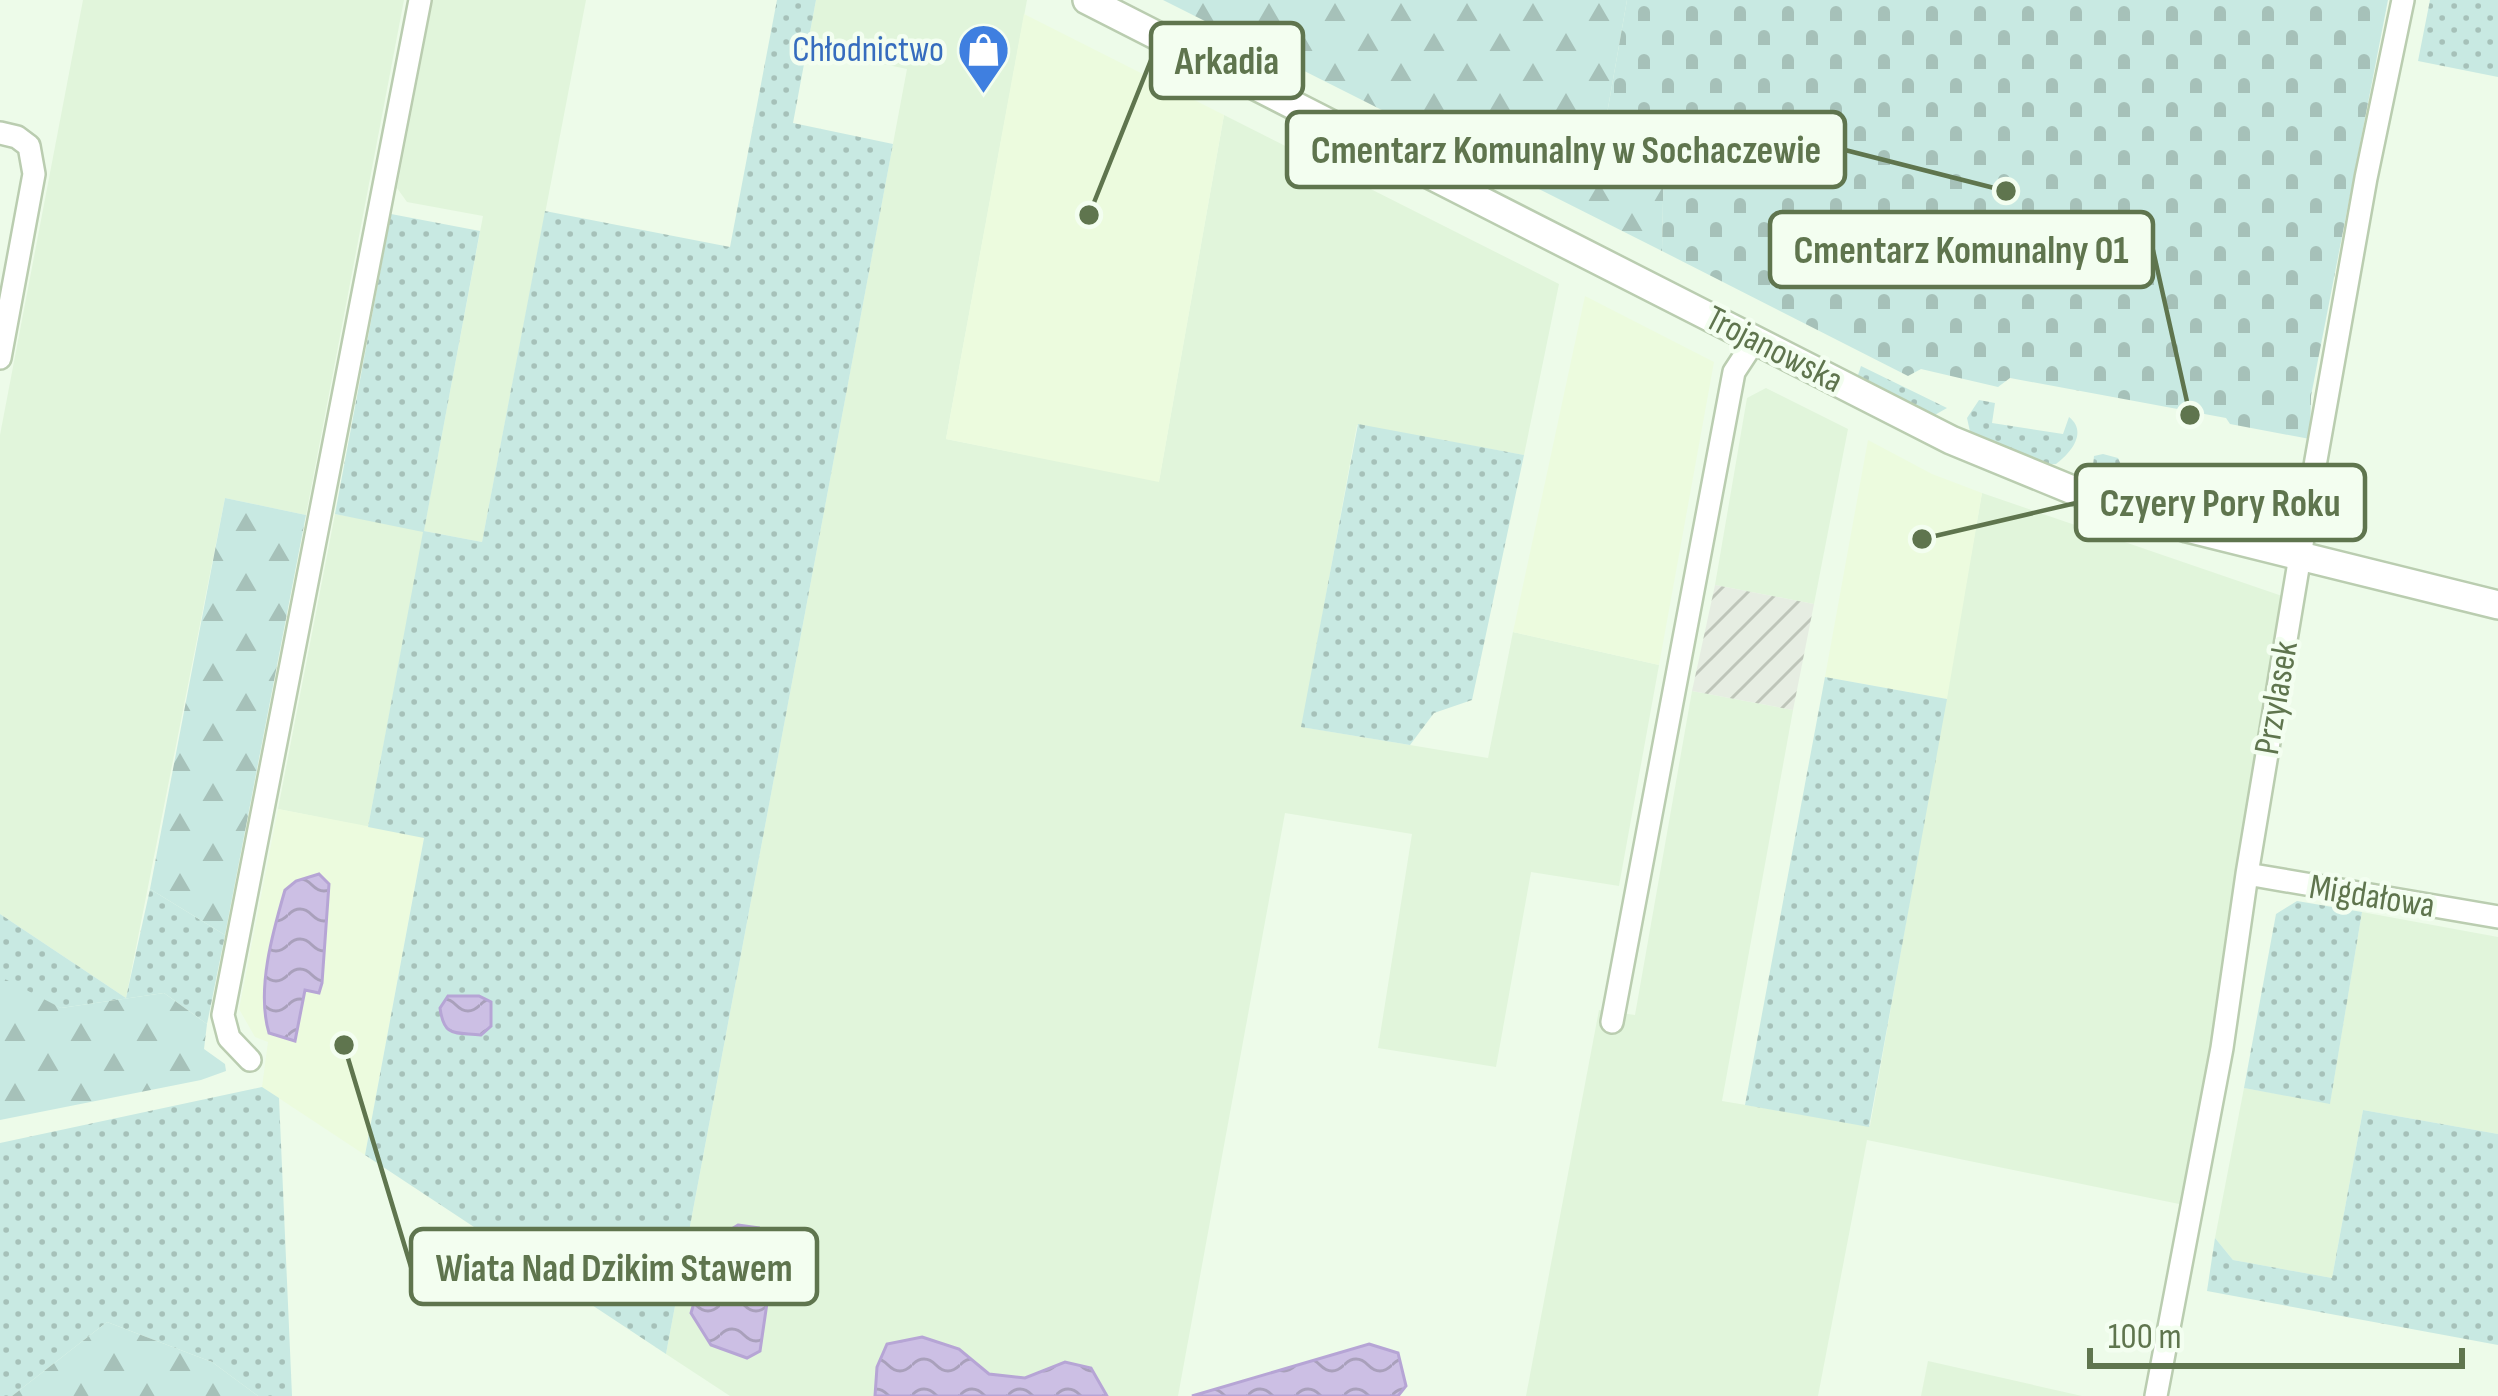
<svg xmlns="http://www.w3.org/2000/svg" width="2498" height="1396" font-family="'Sofia Sans Condensed',sans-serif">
<defs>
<pattern id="industrial-furrows" width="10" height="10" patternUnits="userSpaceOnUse" patternTransform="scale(3)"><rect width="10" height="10" fill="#e6ede2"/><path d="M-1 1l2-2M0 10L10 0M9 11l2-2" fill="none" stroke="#bec5b9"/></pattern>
<pattern id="grass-dots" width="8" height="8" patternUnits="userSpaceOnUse" patternTransform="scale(3)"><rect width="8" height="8" fill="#c8e9e2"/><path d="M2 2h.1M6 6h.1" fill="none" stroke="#a6c1b9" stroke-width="1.8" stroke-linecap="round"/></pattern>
<pattern id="forest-firs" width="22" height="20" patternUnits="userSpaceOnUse" patternTransform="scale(3)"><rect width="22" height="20" fill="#c8e9e2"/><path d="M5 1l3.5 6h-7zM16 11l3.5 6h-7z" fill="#a6c1b9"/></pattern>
<pattern id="cemetery-stones" width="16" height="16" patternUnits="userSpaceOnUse" patternTransform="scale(3)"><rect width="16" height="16" fill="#c8e9e2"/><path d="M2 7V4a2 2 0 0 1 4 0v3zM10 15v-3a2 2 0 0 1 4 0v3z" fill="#a6c1b9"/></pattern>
<pattern id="water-waves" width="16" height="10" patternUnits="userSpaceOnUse" patternTransform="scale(3)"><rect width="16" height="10" fill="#ccbfe4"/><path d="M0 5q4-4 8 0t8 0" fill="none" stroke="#a9a0bb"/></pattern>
</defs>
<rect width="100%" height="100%" fill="#edfbe9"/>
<path fill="#e1f5db" d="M83,0h321l-98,515 -81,-17 -99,500 -126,-84v-479z
M433,0h153l-104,542 -58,-11 -56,296 -90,-18 57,-295 89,16 59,-314 -76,-14 -10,-14z
M816,0h211l-81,439 213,42 65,-366 335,169 -35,171 -167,-30 -55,302 186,31 25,-126 146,33 -40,221 -88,-14 -35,195 -118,-19 34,-214 -127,-21 -107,583h-448l-64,-42 241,-1285 -100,-21z
M1766,388l82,41 -34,175 -99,-19 32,-187z
M1982,493l303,104 -101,608 -317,-65 -49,256h-292l73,-386 36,5 57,-324 101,19 -71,391 148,25z
M2362,912l136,25v197l-135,-24 -31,168 -99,-18 -18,-22 29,-150 86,15z
M1928,1361l154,35h-161z"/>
<path fill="#ecfbde" d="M1024,14l200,101 -65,367 -213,-43z
M1585,296l129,66 -55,303 -146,-33z
M1868,440l64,34 50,19 -35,206 -122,-22z
M278,809l146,28 -59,318 -103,-68 6,-45 -13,-5 -16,-28z"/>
<path fill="url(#industrial-furrows)" d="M1715,585l99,19 -21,106 -101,-19z"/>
<path fill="url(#grass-dots)" d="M777,0h39l-23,123 100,21 -227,1210 -301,-199 59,-317 -56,-11 55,-295 -88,-18 56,-300 89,17 -56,300 58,11 63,-331 185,36z
M2430,0h68v77l-80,-16z
M1861,366l86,42 -14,8 -77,-35z
M1979,400l16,3 -3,20 71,11 6,-17c19,15 2,36 -13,47l-16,1 -69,-29 -4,-18z
M1358,424l166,31 -52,245 -38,13 -24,32 -109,-18z
M2103,454l15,4 7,16 141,29 8,-30 16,6c4,15 0,43 -12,53l-15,-2 -3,8 -163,-53 -5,-10 2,-19z
M1825,677l122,22 -78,428 -124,-22z
M150,889l75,46 -18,89 -43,-31 -103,15 -61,-28v-66l126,84z
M2297,901l65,11 -32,192 -86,-16 32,-174z
M262,1087l17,11 13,298h-34l-46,-34 -105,-40 -95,74h-12v-253z
M2363,1110l135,24v211l-291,-54 8,-53 18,22 99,18z"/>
<path fill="url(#forest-firs)" d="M1163,0h464l-22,125 59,24 -2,102z
M225,498l81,17 -81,420 -75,-46z
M5,979l56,29 103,-15 43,31 -3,25 21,15 1,7 -25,9 -201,40v-140z
M107,1322l105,40 46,34h-246z"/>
<path fill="url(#cemetery-stones)" d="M1627,0h761l-77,396 -1,43 -80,-15 -4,-6 -216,-40 -12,9 -77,-18 -13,7 -246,-125 2,-102 -59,-24z"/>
<path fill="url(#water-waves)" stroke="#b6a5d5" stroke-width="3" d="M319,874l10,10 -7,99 -3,10 -14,-3 -10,51 -26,-8c-13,-43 4,-102 16,-143l11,-9z
M448,996h31l12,6v24l-10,9c-26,-3 -37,3 -41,-27z
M738,1225l21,3 16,20 -15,103 -13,7 -36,-13 -20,-32 21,-72z
M922,1337l37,12 30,25 36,4 40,-16 26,6 16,28h-232l2,-29 10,-23z
M1369,1344l29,9 8,33 -8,10h-206z"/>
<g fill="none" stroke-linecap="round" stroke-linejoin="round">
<defs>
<path id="minor" d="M0,133l17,4 12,9 5,28 -34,184
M2247,874l251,43
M1612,1022l122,-650 21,-32
M250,1060l-21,-22 -6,-23 197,-1015
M2156,1396l66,-348 25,-174 69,-414 50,-282 37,-178"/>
<path id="tertiary" d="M1087,0l864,440 124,51 112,37 311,77"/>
</defs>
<use href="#minor" stroke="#bacdb0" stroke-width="26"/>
<use href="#tertiary" stroke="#bacdb0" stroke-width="32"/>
<use href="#minor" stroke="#fff" stroke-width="21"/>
<use href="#tertiary" stroke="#fff" stroke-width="27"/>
</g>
<defs>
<symbol id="shop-pin" viewBox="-11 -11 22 30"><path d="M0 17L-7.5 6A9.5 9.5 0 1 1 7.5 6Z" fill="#3f7fe0" stroke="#f3fef0"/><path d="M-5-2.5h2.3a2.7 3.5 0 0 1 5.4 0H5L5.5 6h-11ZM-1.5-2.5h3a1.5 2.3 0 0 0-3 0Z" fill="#fff"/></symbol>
</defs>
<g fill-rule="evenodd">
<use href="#shop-pin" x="954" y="20" width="59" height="81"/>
</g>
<g text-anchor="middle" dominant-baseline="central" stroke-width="9" stroke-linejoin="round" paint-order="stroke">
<g font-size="36" fill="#366cbe" stroke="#f3fef0" text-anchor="end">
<text x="944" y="50">Chłodnictwo</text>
</g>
<g font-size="36" fill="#5f754e" stroke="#f3fef0">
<text transform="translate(1774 350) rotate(27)">Trojanowska</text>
<text transform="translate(2277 698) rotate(-80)">Przylasek</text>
<text transform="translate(2372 897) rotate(9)">Migdałowa</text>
</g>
</g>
<path fill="none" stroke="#5f754e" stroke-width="4.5" d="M1089 215L1151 60M2006 191L1845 150M2190 415L2153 250M1922 539L2076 503M344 1045L411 1267"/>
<g fill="#5f754e" stroke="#f3fef0" stroke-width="4.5">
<circle cx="1089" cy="215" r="12"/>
<circle cx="2006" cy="191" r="12"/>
<circle cx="2190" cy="415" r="12"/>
<circle cx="1922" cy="539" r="12"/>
<circle cx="344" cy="1045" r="12"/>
</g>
<g fill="#f3fef0" stroke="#5f754e" stroke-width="4.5">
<rect x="1151" y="23" width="152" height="75" rx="12"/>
<rect x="1287" y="112" width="558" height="75" rx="12"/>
<rect x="1770" y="212" width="383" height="75" rx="12"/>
<rect x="2076" y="465" width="289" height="75" rx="12"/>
<rect x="411" y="1229" width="406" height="75" rx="12"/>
</g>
<g font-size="39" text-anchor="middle" font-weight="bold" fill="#5f754e">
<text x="1227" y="74">Arkadia</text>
<text x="1566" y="163">Cmentarz Komunalny w Sochaczewie</text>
<text x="1961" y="263">Cmentarz Komunalny 01</text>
<text x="2220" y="516">Czyery Pory Roku</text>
<text x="614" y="1281">Wiata Nad Dzikim Stawem</text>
</g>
<path d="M2090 1348v18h372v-18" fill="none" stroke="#5f754e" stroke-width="6"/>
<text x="2108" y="1348" font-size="36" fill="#5f754e" stroke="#f3fef0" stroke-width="9" paint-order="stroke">100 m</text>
</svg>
